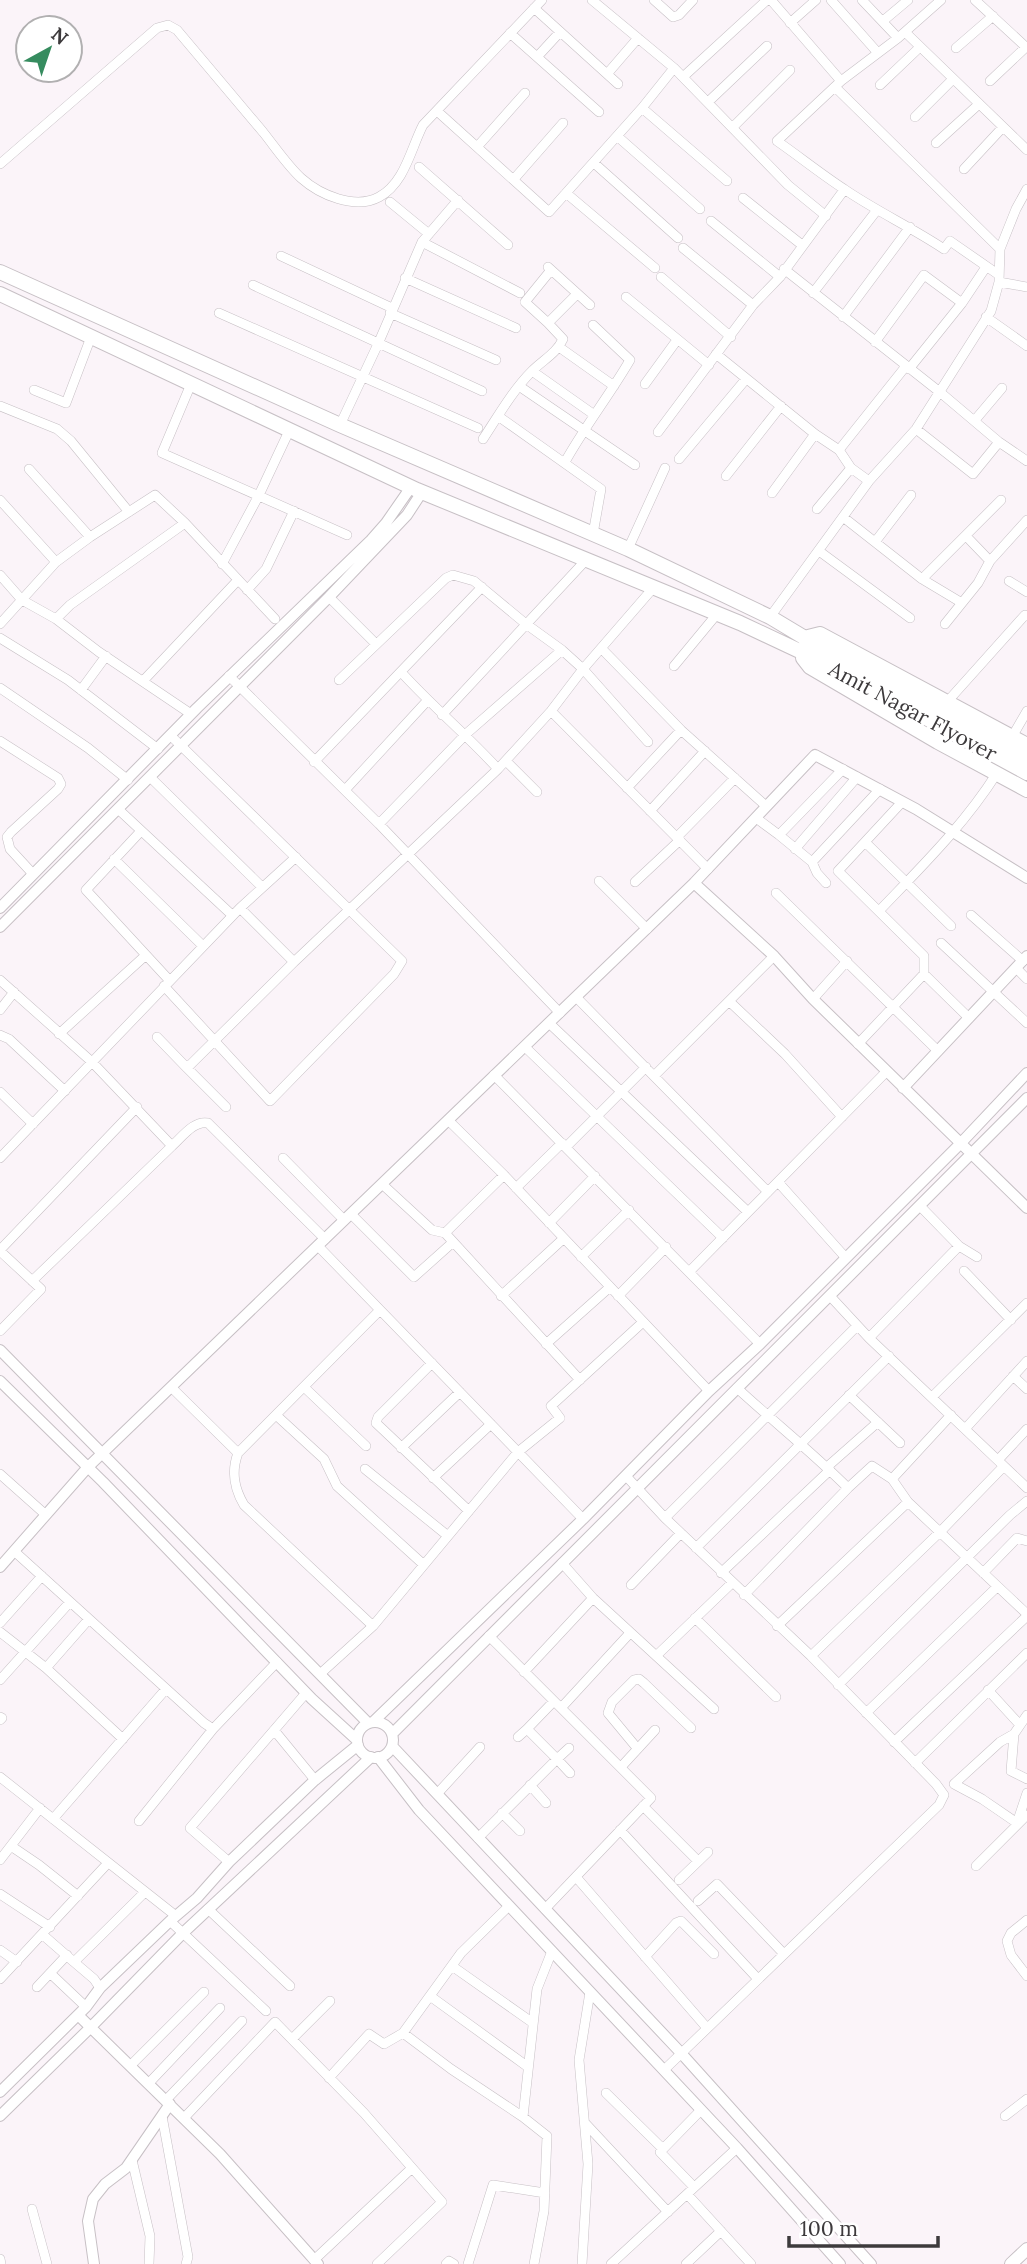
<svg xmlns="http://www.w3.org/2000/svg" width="1027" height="2264" font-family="Lora,serif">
<rect width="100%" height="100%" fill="#fbf4f9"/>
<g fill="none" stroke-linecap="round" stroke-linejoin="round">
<defs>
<path id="minor" d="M592,0l82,68 114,117 38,31
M654,0l19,17 6,-2 14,-15
M771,0l70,81
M831,0l47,53
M862,0l36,38
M941,0l-43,38 -57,43 -64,60c23,16 44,33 67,48 32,22 67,38 100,60l6,-8 49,34
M975,0l52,48
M534,8l84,76
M883,21l25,-21
M790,23l26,-23
M905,32l122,118
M510,33l89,79
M956,48l37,-32
M537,57l23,-25
M607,74l31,-36
M683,77l84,-77
M990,81l36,-34
M880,85l40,-38
M835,87l165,162
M708,102l59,-56
M642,108l85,73
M437,111l112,101 93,-104 32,-40
M915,117l38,-38
M733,127l57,-57
M617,136l83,73
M936,143l43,-39
M477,147l48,-54
M594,163l84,75
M0,164l157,-136 11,-3 9,5c29,34 57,68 86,102 12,15 24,33 38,46 19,17 54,32 78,19 26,-14 32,-49 44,-72l119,-125
M419,167l89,78
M964,169l39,-42
M514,179l49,-56
M566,193l89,75
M743,198l59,47
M390,202l39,32
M711,221l69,56
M422,242l98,51
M683,248l70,57
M281,256l111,52
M548,267l42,38
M784,269l157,124 58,49 28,19
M661,277l70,60
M405,278l111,50
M999,282l28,5
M253,285l229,106
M813,293l64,-83
M626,297l83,68
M219,313l259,115
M390,313l106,47
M843,317l67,-90
M986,317l41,29
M548,323l-23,-21 26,-32
M875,342l49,-67 38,28
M559,347l55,39
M716,354l99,80 24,16 12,18 18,13
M909,369l53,-66 24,-36
M532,371l61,43
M191,384l-29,69 185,82
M645,384l32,-44
M519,386l116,79
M34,390l32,13 25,-66
M0,406l57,23 14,12 58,71
M498,416l103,73 -8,45
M975,420l27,-32
M340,425l38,-81 44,-102 36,-42
M916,429l57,45 26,-32
M658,432l95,-127 27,-28 64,-87
M483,439c15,-23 30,-49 49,-68 11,-11 25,-18 31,-32l-15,-16 29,-29
M839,450l67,-84
M679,459l67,-80
M565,462c20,-36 44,-66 65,-102l-37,-35
M29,469l61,68
M726,476l55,-70
M772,493l43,-59
M0,500l56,62
M817,509l34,-41
M843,517l79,62 40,24
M966,536l24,25
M875,542l36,-47
M628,549l37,-81
M819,551l91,67
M222,564l37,-69 31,-66
M0,575l22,25 34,19 43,33 92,62
M922,579l79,-79
M1009,581l18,11
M247,590l19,-21 28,-58
M329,597l47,47
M770,617l99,-136 47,-52 75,-118 8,-29 1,-33 16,-40 11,-20
M56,619l14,-14 115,-82
M0,624l56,-62 34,-25 65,-42 30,28 90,96
M945,624l33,-41 12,-22 37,-41
M0,638l68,42 90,69
M601,648l80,82 85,76
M674,666l43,-52
M402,673c31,34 65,62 96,96
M229,676l150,148 181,189
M339,680l107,-102 7,-3 21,6 52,43 36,26
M143,681l95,-101
M0,688l88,60 40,32
M81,690l25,-34
M947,702l78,-87 2,1
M551,711l157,158
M442,715l144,-155
M1012,737l15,-26
M0,741l58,37 3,6 -3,5 -47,43 -4,5 3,12 23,25
M506,761l31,31
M314,762l168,-175
M843,769l-64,66 33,27 68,-73
M150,777l112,110
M627,788l54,-58
M345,790l82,-89
M902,802l-64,69 86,85v18
M118,809l114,106
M650,811l55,-60
M756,818l23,17
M379,824l87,-90 96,-84 21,19 65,73
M141,831l-55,59 84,91
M677,837l58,-59
M865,842l86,84
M795,849l62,-72
M114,859l89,87
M812,862l5,11 9,10
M599,881l48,48
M635,882l45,-42
M776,893l162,158
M240,908l54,54
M880,910c42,-44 84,-85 117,-137
M971,915l52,46
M941,943l86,80
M1016,968l11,11
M0,980l92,82 80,84 -140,135
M164,986l106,115 124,-127 8,-13 -231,-225
M576,997l192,195
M813,999l34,-38
M730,1002l55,52 57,63
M0,1010l14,-18
M549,1023l199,189
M59,1034l87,-79
M0,1035l9,4 56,52
M157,1037l30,31 107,-106 204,-193 53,-58 32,-42 71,-82
M858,1044l66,-70 45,44
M525,1047l198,191
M187,1068l39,39
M494,1075l266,269
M654,1076l120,-120
M0,1092l33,32
M448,1120l56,55 205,216
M172,1146c10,-9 22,-26 36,-23l117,116
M566,1147l80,-80
M0,1158l240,-250 56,-51
M283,1158l61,62
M778,1182l68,76
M382,1184l50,46 13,3 59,-58
M516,1188l46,-45
M920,1206l39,40 18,11
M351,1214l63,63 38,-34
M549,1223l46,-47
M445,1233l135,147
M318,1246l265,273
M0,1250l137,-143
M0,1251l41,38 -41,42
M581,1257l48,-47
M690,1271l196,-199
M964,1271l47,49
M501,1296l62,-57
M618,1296l48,-49
M830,1296l39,42 158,150
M869,1338l90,-92
M546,1344l64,-57
M432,1363l-54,54 -2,6 93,88
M1013,1376l14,13
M171,1387l67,66
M304,1387l62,59
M737,1388c37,34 76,65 111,100
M849,1395l51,48
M932,1397l95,-94
M276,1415l48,44 13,27 87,79
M965,1429l62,-68
M401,1448l59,-56
M998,1460l29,-31
M827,1467l51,-45
M365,1469l83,67
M0,1474l46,41
M626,1476l39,42 146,138 125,128 8,11 -5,10 -275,265
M433,1478l58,-54
M892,1479l59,-64
M665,1518l192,-192
M696,1548l193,-192
M14,1551l190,172 9,6 64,-67
M562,1563l31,35 121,111
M721,1573l109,-103
M983,1573l34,-35 10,3
M631,1585l50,-52
M744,1595l104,-107 24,-22 20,13 16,23 119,112
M695,1618l81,79
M89,1619l-43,49 77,71
M0,1623l42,-47
M373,1626l-129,-121c-10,-17 -13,-33 -6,-52l142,-143
M777,1626l131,-124
M0,1632l46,36
M489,1636l162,162 -106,111
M656,1656l76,-73
M811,1656l129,-124 64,-66
M524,1672l69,-74
M320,1674l53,-48 145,-174 42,-34 -9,-12 92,-84
M0,1680l70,-78
M838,1685l172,-170 17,-14
M988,1690l32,35
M561,1708l69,-75
M866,1713l131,-126
M1027,1715l-13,19 -3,37 16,8
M0,1717l2,1 -2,2
M274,1730l41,50
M1014,1734l-14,8 -46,42 28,15 35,24 10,-30
M518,1737l9,-8
M894,1742l133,-126
M569,1748l-12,11 13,14
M637,1748l-29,-35 4,-11 22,-22 5,-1 5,4 47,45
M915,1763l112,-110
M621,1767l34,-37
M0,1777l176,139
M530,1785l16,18
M437,1794l43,-47
M643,1806l55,55
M502,1813l18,18
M53,1819l113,-130
M139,1821l74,-92
M620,1830l138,149
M478,1838l79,-79 -30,-30 27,-28
M11,1846l28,19 39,31
M0,1860l40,-52
M229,1862l-39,-34 116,-135
M976,1866l51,-51
M576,1877l131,151
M679,1880l29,-28
M0,1894l50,33
M698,1901l19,-17 67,70
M509,1906l-48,47 -58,80 48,36 72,48
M208,1909l82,77
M1027,1920l-16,13 -4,8 4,14 16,21
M170,1921l96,90
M43,1935l31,27 71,-70
M0,1950l17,12
M645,1957l31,-34 5,-2 33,33
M74,1962l20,17 6,9
M452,1966l81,57
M50,1973l36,34
M0,1979l108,-116
M37,1987l30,-32
M430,1996l98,71
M292,2039l38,-38
M131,2065l73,-73
M329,2078l40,-44 15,10 19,-11
M149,2083l71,-75
M606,2093l57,56
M166,2100l76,-79
M162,2116l26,141 -2,7
M1005,2116l22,-17
M184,2118l91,-96 89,91 78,89 -65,62
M585,2123l83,89
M132,2160l18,76 -1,28
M694,2187l-34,-35 41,-42
M687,2194l64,70
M32,2209l15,55
M0,2259l1,5
M314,2260l98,-92
M446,2264l3,-3 5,3
M468,2264l25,-79 52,8
M534,2264l10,-53 3,-75 -24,-19 14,-128 15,-38
M582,2264l6,-100 -9,-104 11,-68
M611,2264l126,-116
M686,2264l35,-33"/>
<path id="tertiary" d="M694,883l80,73 39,43 214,209
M0,908l197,-200 174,-168 15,-17 25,-36
M0,927l329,-330 78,-82 15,-23
M903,1088l124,-132
M0,1350l368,373
M0,1381l103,101 209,217 45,41
M0,1567l88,-100 606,-584 121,-128 101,54 111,69
M374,1721l209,-202 126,-128 51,-47 200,-200 67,-71
M357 1740a18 18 0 1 1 36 0a18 18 0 1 1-36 0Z
M392,1734l635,-636
M392,1746l289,307 190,211
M378,1757l41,53 318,338 103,116
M78,2015l142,139 98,110
M0,2092l86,-85 14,-19 70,-67 27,-23 32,-36 86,-82 43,-35
M0,2116l91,-89 92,-94 188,-176
M94,2264l-6,-43 5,-22 12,-15 21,-16 44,-64"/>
<path id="secondary" d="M1011,2264l16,-15"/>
<path id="primary" d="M0,272l340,153 288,124 142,68 60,36 197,107
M0,294l417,196 323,133 85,40 202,110
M804,638l16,-4 207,111
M803,658l7,9 128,75 89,48"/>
</defs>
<use href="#minor" stroke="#c7c0c5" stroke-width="10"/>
<use href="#tertiary" stroke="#c7c0c5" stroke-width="12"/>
<use href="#secondary" stroke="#c7c0c5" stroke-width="14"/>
<use href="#primary" stroke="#c7c0c5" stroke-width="16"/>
<use href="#minor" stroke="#fff" stroke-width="9"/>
<use href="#tertiary" stroke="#fff" stroke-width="10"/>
<use href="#secondary" stroke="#fff" stroke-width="12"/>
<use href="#primary" stroke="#fff" stroke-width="14"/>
</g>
<g text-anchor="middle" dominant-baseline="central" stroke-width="7" stroke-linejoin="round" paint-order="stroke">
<g font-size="21" fill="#3d3a3c" stroke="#fff">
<text transform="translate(913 711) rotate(28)">Amit Nagar Flyover</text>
</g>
</g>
<g transform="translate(49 49) rotate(40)"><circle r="33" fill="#ffffff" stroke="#b1b0b1" stroke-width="2"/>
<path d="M0-5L12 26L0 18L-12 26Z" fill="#368c5f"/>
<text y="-10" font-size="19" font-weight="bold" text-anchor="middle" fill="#3d3a3c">N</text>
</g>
<path d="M789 2236v10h149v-10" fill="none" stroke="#3d3a3c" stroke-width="3.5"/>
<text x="800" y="2236" font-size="21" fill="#3d3a3c" stroke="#ffffff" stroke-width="5" paint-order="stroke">100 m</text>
</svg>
